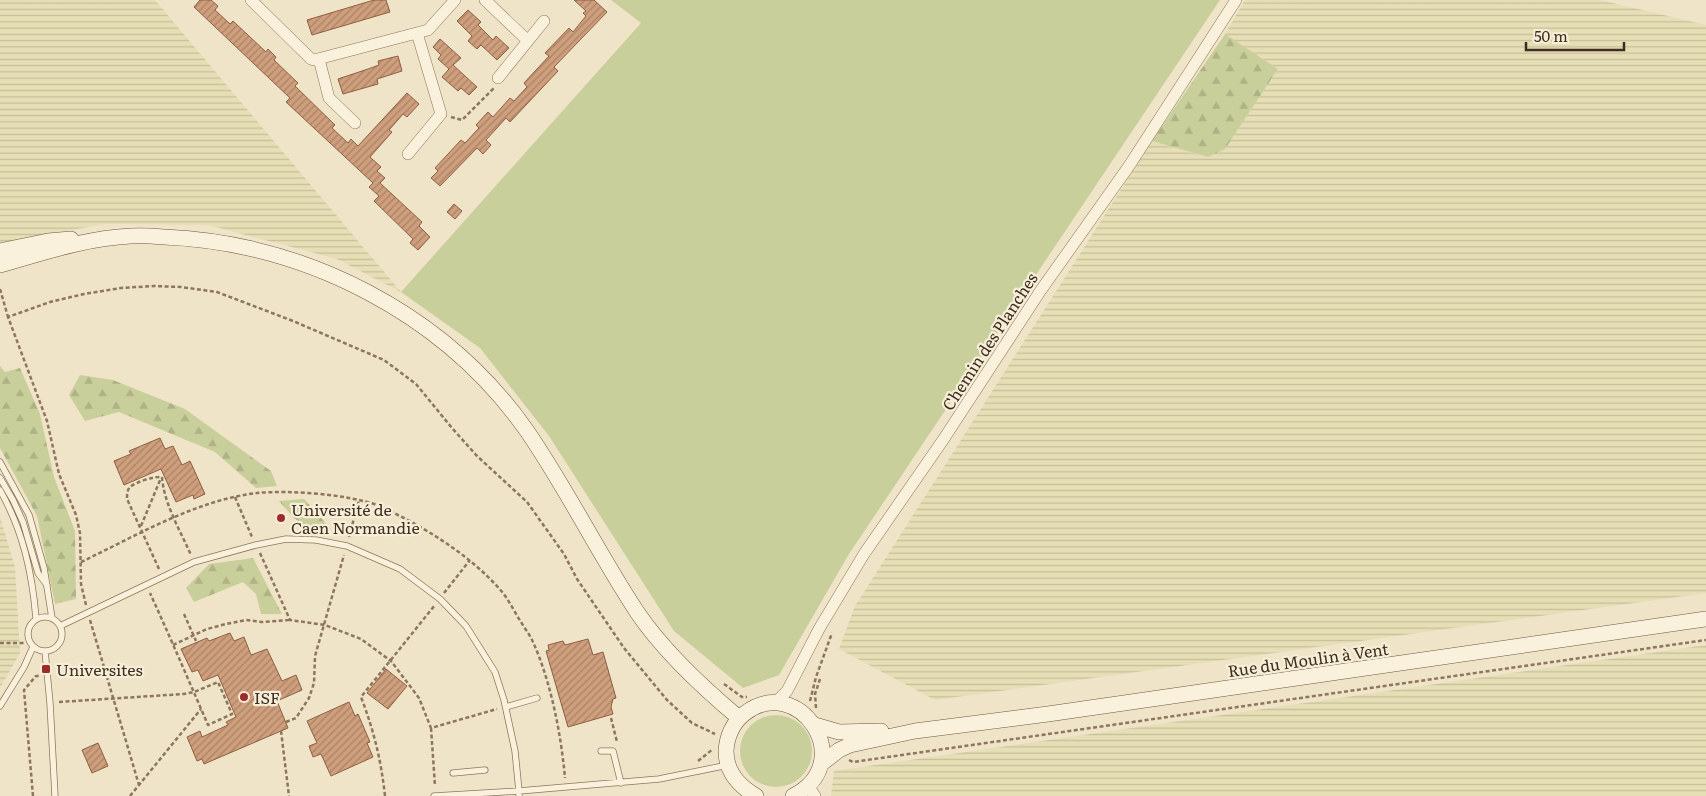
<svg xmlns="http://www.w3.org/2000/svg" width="1706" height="796" font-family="Literata,serif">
<defs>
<pattern id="farmland-rules" width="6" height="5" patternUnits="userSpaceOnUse" patternTransform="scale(1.25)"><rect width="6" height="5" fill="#e6deb5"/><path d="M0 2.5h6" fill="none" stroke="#c6bf9b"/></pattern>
<pattern id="forest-firs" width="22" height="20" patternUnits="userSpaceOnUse" patternTransform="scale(1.25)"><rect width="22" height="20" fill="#c9cf9b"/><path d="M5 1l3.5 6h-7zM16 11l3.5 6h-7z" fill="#aeb285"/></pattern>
<pattern id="building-hatch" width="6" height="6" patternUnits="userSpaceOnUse" patternTransform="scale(1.25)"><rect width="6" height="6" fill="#cf9f7d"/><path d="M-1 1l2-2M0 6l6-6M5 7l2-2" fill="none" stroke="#a98266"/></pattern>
</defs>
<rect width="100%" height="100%" fill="#f0e4c8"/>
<path fill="url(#farmland-rules)" d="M0,0h155l246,292 -64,-33 -129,-34 -103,-1 -105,19z
M1245,0h355l106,25v568l-771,107 -96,-51 16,-43 297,-465 55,16 18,-8 53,-80 -53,-35z
M0,517l15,50 5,86 -20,35z
M1706,645v151h-875l3,-25z"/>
<path fill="#c9cf9b" d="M611,0h609l-371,554 -70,121 -36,13 -69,-57 -125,-195 -69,-88 -79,-56 240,-269z
M740 751a36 36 0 1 1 72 0a36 36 0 1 1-72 0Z"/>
<path fill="url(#forest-firs)" d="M1225,34l53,35 -53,80 -17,8 -56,-16z
M0,366l5,6 15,-4 20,46 14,63 21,54 1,68 -21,5 -18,-88 -37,-68z
M80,375l33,5 72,29 86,62 6,15 -21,2 -41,-36 -96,-40 -34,9 -16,-26z
M304,499l27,30 -18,2 -19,-13 -15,-17z
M253,558l29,56h-21l-5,-20 -13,-12 -49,20 -8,-14 23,-24z"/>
<path fill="url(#building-hatch)" stroke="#8d5f41" d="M200,0h11l7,6 -3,4 15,14 3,-3 33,31 2,-3 8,8 -2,3 24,23 -3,3 40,39 -3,3 16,15 3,-4 7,7 49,-53 12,11 -12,13 -4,-3 -6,7 -8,9 3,2 -22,25 11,10 -4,4 8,7 -5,5 42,39 -3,4 11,11 -12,13 -8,-7 3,-4 -39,-38 5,-5 -10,-9 4,-4 -87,-81 4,-4 -96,-91z
M374,0h12l4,12 -78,23 -5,-15z
M574,0h20l13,12 -53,55 4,4 -48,51 -4,-4 -20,22 5,5 -8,9 -6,-6 -37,38 -9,-8 7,-7 -3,-3 26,-28 4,3 14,-15 -3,-3 12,-13 5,5 17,-19 4,3 13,-14 -3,-4 25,-27 -4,-3 24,-25 4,4 13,-16 -3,-3 3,-2z
M468,10l13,12 -3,3 15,15 3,-4 13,12 -12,12 -16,-15 -4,4 -9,-8 4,-5 -15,-15z
M440,39l21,19 -8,7 24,22 -8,8 -8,-7 -3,3 -16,-14 7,-8 -11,-10 3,-4 -8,-8z
M398,56l4,15 -25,8 1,5 -35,10 -5,-15 30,-10 11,-4 -1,-4z
M454,204l8,7 -7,8 -8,-7z
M160,438l5,11 8,-3 9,19 8,-4 15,33 -11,5 -1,-4 -17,7 -15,-33 -37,16 -10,-24 17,-7 -2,-3z
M230,633l4,8 10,-4 7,18 16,-6 15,32 14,-6 6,15 -25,11 11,27 -84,36 -2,-5 -5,2 -10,-24 13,-6 2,6 26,-12 -2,-3 10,-5 -18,-42 -15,6 -5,-11 -6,2 -11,-23 26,-11 2,3z
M588,639l5,16 10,-3 13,46 -3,1 -2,8 2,7 -45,13 -22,-76 3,-1 -1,-5 15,-4 2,4z
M386,669l21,17 -19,23 -21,-16z
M349,702l6,14 3,-2 12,28 -3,1 6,14 -42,19 -10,-22 -8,3 -4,-11 8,-3 -10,-22z
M98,743l10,23 -16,7 -10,-23z"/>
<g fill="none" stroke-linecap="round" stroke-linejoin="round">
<defs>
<path id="lane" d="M0,462l29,53 15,53 8,50
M0,478l13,22 10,22 15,51 9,12
M0,490c23,41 32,82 36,128
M28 634a17 17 0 1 1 34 0a17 17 0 1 1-34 0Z
M60,626l134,-64 62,-17 30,-6 30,1 31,6 53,23 40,30 26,27 29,46 9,28 11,51 4,40 -85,5
M45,651l5,52 5,93
M0,706l24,-39 9,-20
M506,707l31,-9
M601,751h12l8,32
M453,773l32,-3
M519,796v-5l140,-12 69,-14"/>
<path id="street" d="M251,0l60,59 3,1 114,-30 27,-30
M485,0l43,41
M319,59l10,39 26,25
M498,78l46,-57
M408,154l33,-40 -24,-81
M775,703l12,-12 32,-62 45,-75 79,-114 98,-150 88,-124 107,-166
M808,786l7,10"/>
<path id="secondary" d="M0,251l48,-10 23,-2
M0,265c43,-12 86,-27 131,-29 11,-1 22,0 33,1 142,6 281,77 363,194 40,58 71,122 110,181 27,40 65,75 102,106
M815,725l24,7 42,-1
M821,764l18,-14 11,-5 65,-14 133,-17 658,-95
M756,796c-17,-10 -30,-24 -30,-45 1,-15 7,-28 18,-37 54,-43 116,48 49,82"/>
</defs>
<use href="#lane" stroke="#8d765c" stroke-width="7"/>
<use href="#street" stroke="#8d765c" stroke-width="12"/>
<use href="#secondary" stroke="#6f573f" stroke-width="16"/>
<path stroke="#8d765c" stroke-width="2.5" stroke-dasharray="4 2.5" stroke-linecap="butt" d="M451,117l11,3 32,-32
M0,289l8,28
M162,477c2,27 18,53 29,78
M235,497l17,40
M141,526l20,-48
M349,537l10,-37
M260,553l30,67 35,5 36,14 30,22 28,37 12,30 66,-19
M81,562c55,-26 115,-62 176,-69 33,-3 88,1 120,12 9,3 18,9 27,13 36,19 73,44 99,75 7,9 12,20 18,29 4,7 9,13 12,20 18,40 28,92 32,136
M159,569l-32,-70c0,-4 0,-9 3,-12 6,-5 24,-11 32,-10
M444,593l26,-33
M86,605l-5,-21 -1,-51 -4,-18 -17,-41 -12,-53 -39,-104 42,-15 34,-8 37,-6 33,-2 27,1 36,5 76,29 91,39 32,24 36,44 25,28 50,46 37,52 13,25 47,69 43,52 25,23 23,11
M184,614l12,27
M90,620l49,165
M0,643h26
M173,645l34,-16 19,-5 20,-4 16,2 27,-2
M724,684l18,13h5
M810,701l6,-24 16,-44
M59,702l125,-8 10,-2 24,-10 14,32 -24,11c-19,-44 -38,-88 -58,-132
M816,708l-1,-14 5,-15
M611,718l6,24
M286,722l10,-4 13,-20 5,-15 1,-27 29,-101
M431,728l4,58
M281,731l8,65
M849,760l4,2 853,-122
M698,761l15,-12
M33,796l-9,-106 12,-14h4
M130,796l71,-87
M385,796c-4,-36 -11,-65 -24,-99l74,-92"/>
<use href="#lane" stroke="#faf1dc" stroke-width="5.5"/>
<use href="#street" stroke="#faf1dc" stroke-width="11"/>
<use href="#secondary" stroke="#faf1dc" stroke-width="15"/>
</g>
<g fill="#9e2a2b" stroke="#f7eed8" stroke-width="2">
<circle cx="281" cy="518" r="5"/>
<rect x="41" y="664" width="10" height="10" rx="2.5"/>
<circle cx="244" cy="697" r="5"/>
</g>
<g text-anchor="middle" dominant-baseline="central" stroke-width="4.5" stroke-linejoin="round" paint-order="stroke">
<g font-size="16" fill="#3d2e20" stroke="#f7eed8">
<text transform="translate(989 341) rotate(-57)">Chemin des Planches</text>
<text transform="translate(1308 659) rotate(-8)">Rue du Moulin à Vent</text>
</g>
<g font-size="16" fill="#3d2e20" stroke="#f7eed8" text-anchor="start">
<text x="291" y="509">Université de<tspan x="291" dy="18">Caen Normandie</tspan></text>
<text x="56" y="669">Universites</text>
<text x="254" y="697">ISF</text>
</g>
</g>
<path d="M1526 42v8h98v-8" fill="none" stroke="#3d2e20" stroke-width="2.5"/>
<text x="1534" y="42" font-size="15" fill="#3d2e20" stroke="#f7eed8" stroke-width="4" paint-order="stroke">50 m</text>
</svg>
